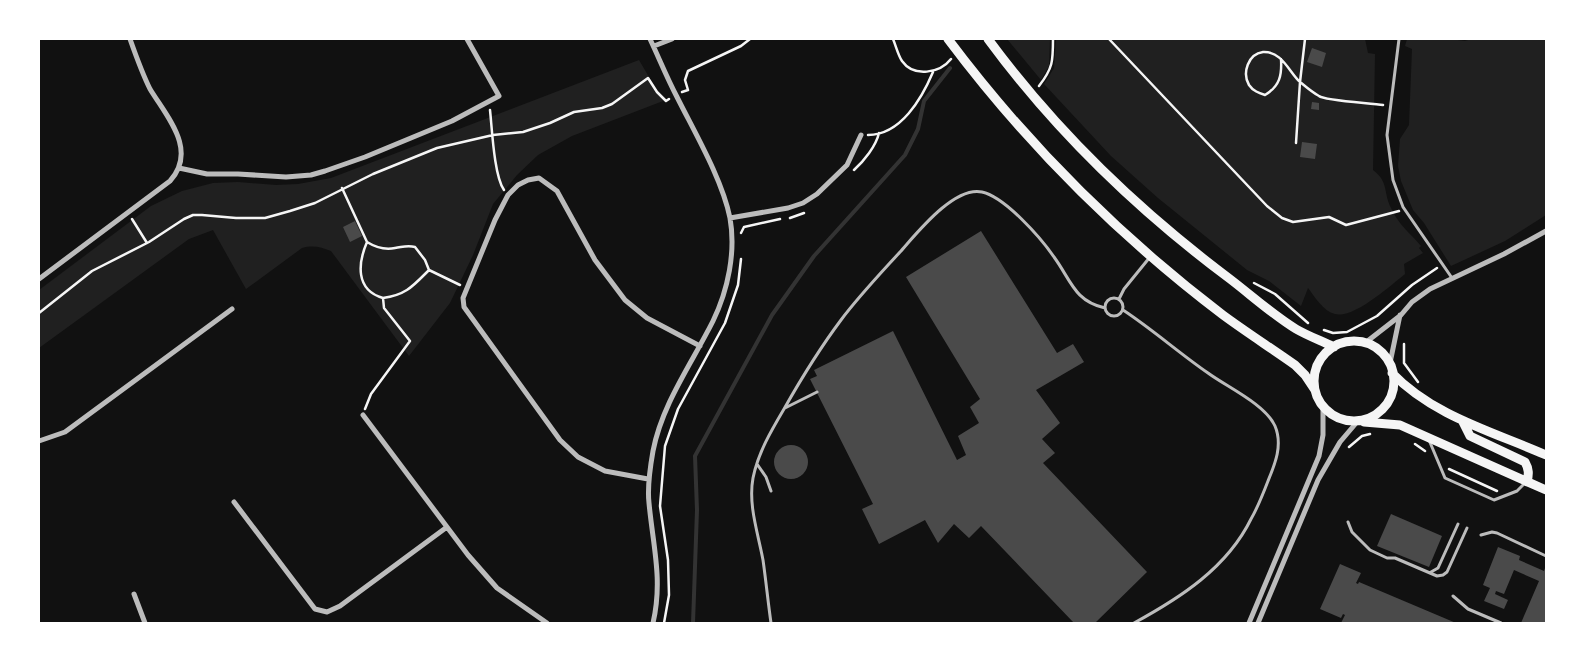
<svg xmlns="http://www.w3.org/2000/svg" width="1585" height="662" font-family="'IBM Plex Sans',sans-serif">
<rect width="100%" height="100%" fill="#111"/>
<path fill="#202020" d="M1007,39h43l-1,27 -8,14z
M1056,39h309l3,14 7,1 -2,116c16,12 10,22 18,38 6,15 20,26 30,38l-2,2 4,5 -19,11 1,10c-14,11 -51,45 -70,40 -12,-3 -20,-17 -27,-26l-7,18 -32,-25 -22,-11 -89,-72 -47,-42 -67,-72 10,-16z
M1407,39h43l15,2 6,-2h75v176l-41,26 -54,25 -27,-43 -11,-13 -12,-29 -3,-15 2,-27 9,-14 3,-76 -7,-3z
M639,60l24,41 -91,35 -34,19 -21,20 -24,29 -20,51 -23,48 -41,53 -78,-105c-10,-4 -18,-6 -29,-3l-56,41 -33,-59 -24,9 -150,109v-58l112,-84 31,-15 31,-8 25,-1 38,3 22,-1 33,-6z"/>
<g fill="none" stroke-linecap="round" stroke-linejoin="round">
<path stroke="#333" stroke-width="4" d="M693,623l4,-113 -2,-54 77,-141 42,-59 91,-101 13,-26 6,-28 26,-33"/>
</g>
<path fill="#4a4a4a" d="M1312,48l14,5 -4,14 -15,-5z
M1312,102l7,1v7l-8,-1z
M1302,142l15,2 -2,15 -15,-2z
M355,221l7,15 -12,6 -7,-15z
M981,231l76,122 16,-9 11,18 -48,28 24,33 -18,16 13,14 -12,10 104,109 -52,51h-21l-93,-97 -12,12 -15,-14 -16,19 -13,-23 -46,24 -17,-35 11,-5 -63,-125 7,-3 -3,-6 79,-39 64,129 9,-5 -8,-19 21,-13 -9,-16 10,-8 -74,-122z
M774 462a17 17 0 1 1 34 0a17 17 0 1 1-34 0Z
M1391,514l51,22 -13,31 -52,-21z
M1498,547l22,9 -1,4 25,11 2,-6v58h-25l18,-42 -25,-11 -10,24 -8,-3 -1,3 13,6 -4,9 -20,-8 6,-13 -7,-3z
M1340,564l21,9 -5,10 2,1 1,-2 97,41h-115l4,-8 -2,-1 -2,4 -21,-9z"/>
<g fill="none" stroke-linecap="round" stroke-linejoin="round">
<path stroke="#f5f5f5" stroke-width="2.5" d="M893,39c3,7 5,16 9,22 12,17 38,12 49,-2
M1109,39l158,167 15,12 11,4 36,-5 17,8 53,-14
M1281,59c1,16 -1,27 -16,36 -6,-2 -12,-4 -16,-10 -7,-12 -1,-31 14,-33 19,-1 26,20 37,30 6,5 13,11 19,14 6,5 53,7 64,9
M1039,86c14,-18 14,-25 14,-47
M682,92l6,-2 -3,-10 3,-9 53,-25 9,-7
M490,110c2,18 4,66 14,80
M868,135c33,0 54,-37 65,-63
M1296,143l4,-61 5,-43
M854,170c10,-9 22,-24 25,-37
M342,188l25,54c-9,21 -12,48 16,56
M790,218l14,-5
M132,219l15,24
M741,233l3,-6 36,-8
M367,242c8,5 18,8 28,6 8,-1 12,-3 20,-1l10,13 4,10
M1254,283l21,11 33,29
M39,313l53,-42 57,-29 35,-23 9,-4h9l34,3h29l25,-7 25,-8 58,-29 64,-26 56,-13 30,-3 27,-9 24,-11 28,-4 10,-4 36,-26 9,14 9,9 3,-2
M1324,330l9,3 14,-1 30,-16 35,-31 25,-17
M1404,344v19l14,19
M365,409l6,-15 39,-53 -26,-33 -1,-10c23,-3 30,-12 46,-28l31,15
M1415,444l10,7
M1349,447l13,-11 8,-2
M1449,469l48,22
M664,623l5,-28 -1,-35 -8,-54 5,-60 13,-37 47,-86 13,-38 3,-26"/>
<path stroke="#bcbcbc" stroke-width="3" d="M1399,39l-12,96 6,45 10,27 49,71
M1105 307a9 9 0 1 1 18 0a9 9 0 1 1-18 0Z
M1119,299l5,-10 26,-32
M1123,310c29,19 56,43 85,63 19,14 57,31 67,53 8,19 0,38 -7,55 -5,13 -10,26 -17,38 -24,49 -71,79 -117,104
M785,408l32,-16
M1429,440l16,38 49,22 23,-9 9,-9
M757,464l9,13 5,14
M1348,522l4,10 18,18 17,8h8l42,18 6,-1 4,-3 20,-44
M1481,535l11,-3 5,1 49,23
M1431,572l7,-4 20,-44
M1453,596l15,13 33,14
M771,623c-3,-21 -5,-42 -8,-63 -5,-27 -15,-55 -10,-82 5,-25 18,-47 31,-69 17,-30 36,-61 57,-89 18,-24 39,-46 59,-68 17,-19 54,-66 82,-60 23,5 59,46 72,65 17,23 20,44 51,51"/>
<path stroke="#bcbcbc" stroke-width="5" d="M650,39c9,19 17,39 27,58 18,36 45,82 53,121 6,34 -2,72 -17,103 -21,42 -51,83 -60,130 -3,17 -6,35 -4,52 4,43 14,77 4,120
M654,46l18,-7
M179,168l28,6h31l48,3 25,-2 14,-4 40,-14 87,-36 47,-25 -32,-57
M730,218l58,-10 15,-5 14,-9 30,-29 14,-30
M39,279l131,-98c28,-31 -3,-64 -20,-92 -8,-16 -14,-33 -20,-50
M1365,343l36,-28 11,-13 18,-13 74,-35 42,-23
M1390,363l10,-48
M363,415l105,140 29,33 50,35
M39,441l26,-9 167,-123
M648,479l-43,-8 -27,-14 -18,-17 -96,-133 -1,-9 32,-78 13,-25 10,-10 10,-5 11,-2 18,13 38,69 30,40 22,18 53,28
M234,502l81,107 12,3 13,-6 107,-79
M134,594l11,29
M1249,623l70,-167 4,-21v-31
M1258,623l60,-143 22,-38 17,-20"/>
<path stroke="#f5f5f5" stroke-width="9" d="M948,39c78,104 171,197 275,276 23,17 48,33 72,50l10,10 10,15
M988,39c67,91 151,172 242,240 21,16 43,36 66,50 12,7 26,12 38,18
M1314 381a40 40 0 1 1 80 0a40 40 0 1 1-80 0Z
M1392,373c41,43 102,59 154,82
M1462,420l8,16 55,26c4,7 4,12 2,20
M1364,422l36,3 146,65"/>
</g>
<rect width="1585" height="662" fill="none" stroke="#ffffff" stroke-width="80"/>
</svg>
